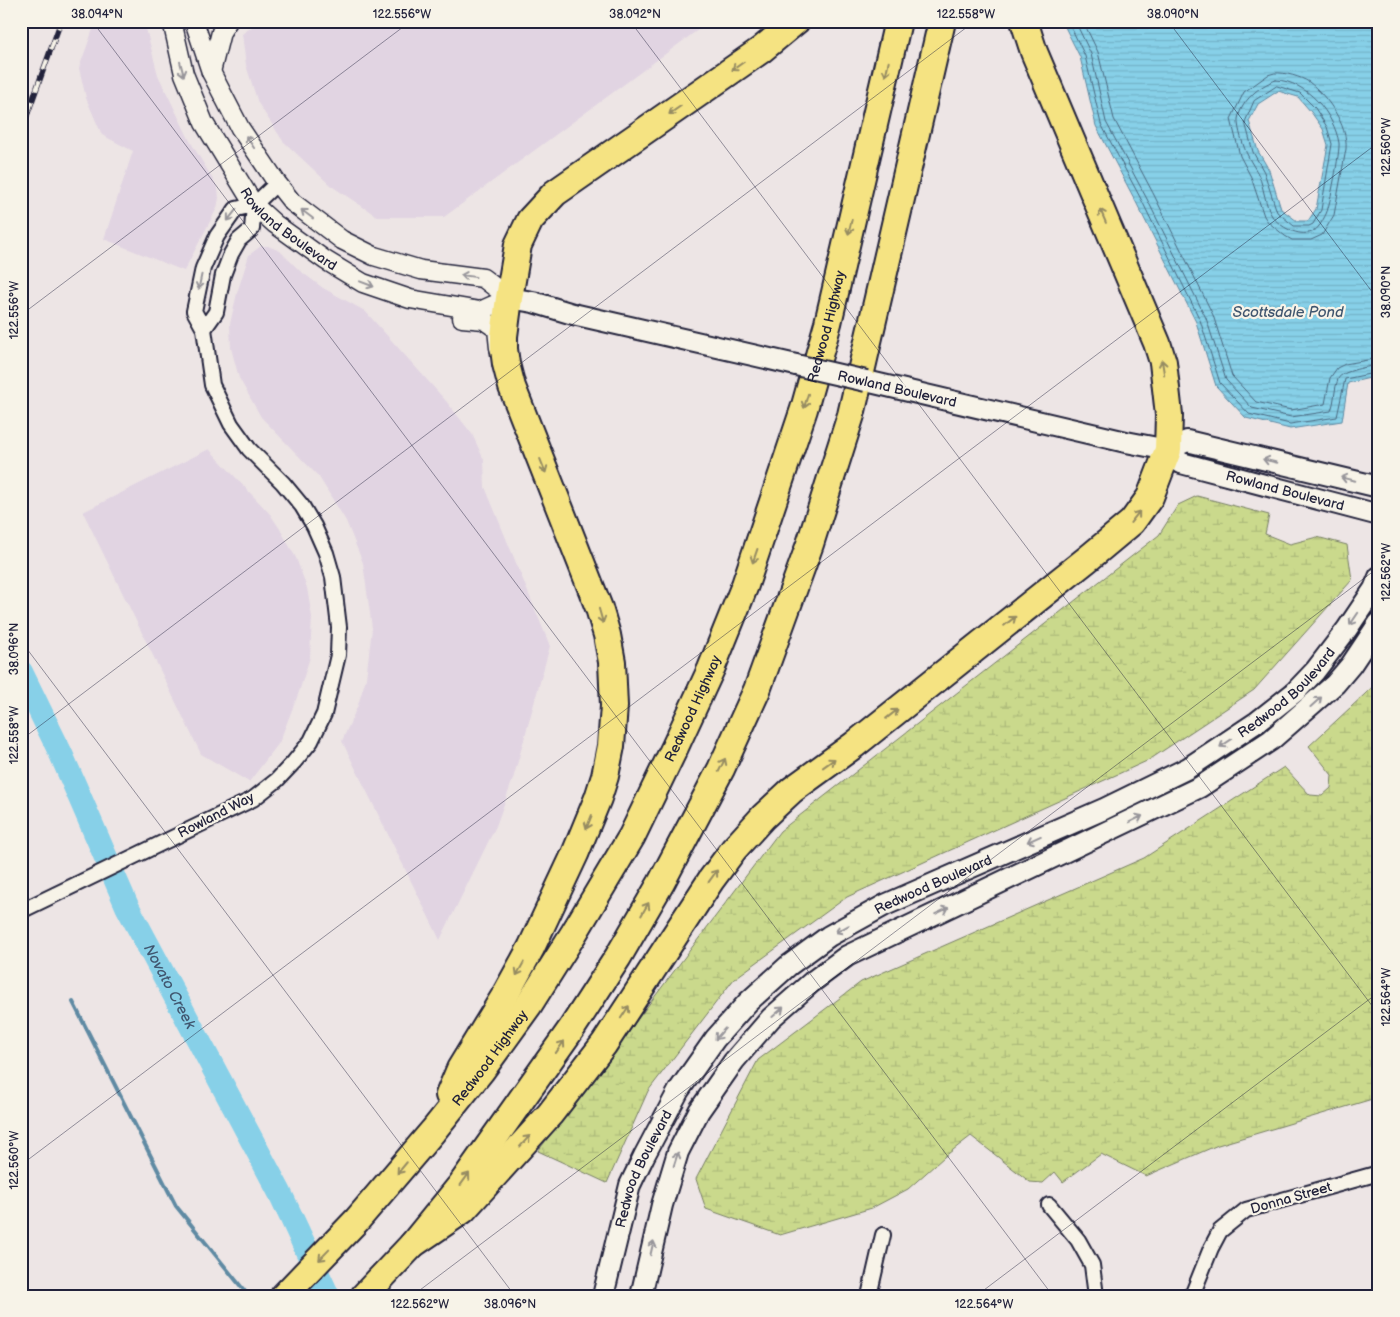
<svg xmlns="http://www.w3.org/2000/svg" width="1400" height="1317" font-family="'Balsamiq Sans',sans-serif">
<defs>
<pattern id="wetland-marsh" width="20" height="14" patternUnits="userSpaceOnUse" patternTransform="scale(1.25)"><rect width="20" height="14" fill="#cad98c"/><path d="M1 5h8M5 5V1M11 12h8M15 12V8" fill="none" stroke="#adba7a"/></pattern>
<pattern id="water-rules" width="6" height="5" patternUnits="userSpaceOnUse" patternTransform="scale(1.25)"><rect width="6" height="5" fill="#87d0e8"/><path d="M0 2.5h6" fill="none" stroke="#74b2c8"/></pattern>
</defs>
<rect width="100%" height="100%" fill="#ede5e5"/>
<filter id="ink" filterUnits="userSpaceOnUse"><feTurbulence type="fractalNoise" baseFrequency=".02" numOctaves="2"/><feDisplacementMap in="SourceGraphic" scale="10" xChannelSelector="R" yChannelSelector="G"/><feConvolveMatrix kernelMatrix="1 2 1 2 8 2 1 2 1" color-interpolation-filters="sRGB"/></filter>
<g filter="url(#ink)">
<path fill="#e1d4e2" d="M96,21h48l14,54 32,66 28,47 1,10 -2,10 -33,63 -80,-32 29,-88 -31,-16 -16,-37 -7,-30z
M260,21h450l-266,196h-66l-48,-32 -47,-44 -25,-38 -12,-38 -4,-31z
M261,246h7l12,5 19,19 24,18 42,23 81,90 26,33 12,26 1,27 65,159 -37,133 -17,47 -56,114 -98,-199 16,-36 8,-27 5,-41 1,-9 -9,-65 -17,-42 -27,-44 -58,-60 -22,-39 -8,-30 -1,-24 7,-31 12,-38z
M209,449l61,65 10,15 16,29 11,30 5,29 -2,40 -11,35 -20,51 -30,39 -48,-28 -118,-242z"/>
<path fill="url(#wetland-marsh)" stroke="#767e64" d="M1197,496l72,19 -4,19 25,10 27,-7 30,8 5,35 -98,110 -105,70 -302,137 -113,82 -86,112 -41,92 -69,-32 242,-320 379,-296 19,-30z
M1379,681v416l-161,48 -72,31 -45,-22 -38,28 -8,-10 -12,11 -13,-1 -59,-46 -27,21 -36,32 -36,19 -92,27 -74,-26 -10,-30 62,-119 103,-78 283,-124 140,-91 26,28 12,1 9,-8 1,-13 -23,-29z"/>
<path fill="url(#water-rules)" stroke="#5f8aa3" fill-rule="evenodd" d="M1062,21h317v355l-31,7 -6,38 -52,8 -44,-11 -30,-32 -20,-64 -59,-118 -41,-78 -16,-69zM1278,91l20,6 13,15 12,17 5,16 -12,64 -8,12h-11l-16,-12 -12,-39 -11,-19 -9,-30 9,-17z"/>
<g fill="none" stroke-linecap="round" stroke-linejoin="round">
<path stroke="#4a6880" stroke-width="1" d="M1068,21l17,35 16,68 41,77 58,119 20,63 29,31 41,10 47,-7 8,-38 34,-7
M1075,21l16,33 15,68 41,77 59,119 20,62 26,28 39,9 40,-6c4,-10 3,-22 7,-32 3,-8 32,-13 41,-14
M1083,21l15,31 16,67 40,76 59,120 19,61 24,26 35,8 34,-6 5,-26 7,-10 8,-4 34,-6
M1275,73c10,-1 26,4 34,9 18,14 39,43 37,67l-12,66 -12,20 -11,5h-19l-7,-4 -17,-14 -4,-6 -13,-39 -11,-21 -9,-37 13,-27 24,-17z
M1276,80c31,1 58,34 63,63 1,8 -9,63 -13,71 -3,6 -8,16 -14,18 -14,5 -32,-5 -40,-16 -7,-11 -8,-28 -13,-40 -3,-7 -8,-13 -11,-20 -4,-7 -11,-29 -10,-37 3,-18 22,-34 38,-39z
M1277,86l23,7 15,15 12,19 5,17 -11,66 -8,14 -4,2h-15l-17,-14 -13,-40 -11,-20 -8,-30 9,-21z"/>
<path stroke="#5f8aa3" stroke-width="4" d="M73,1002l103,204 71,88"/>
<path stroke="#87d0e8" stroke-width="24" id="s1" d="M21,672l40,82 66,152 153,287 48,103"/>
<defs>
<path id="minor" d="M204,329l12,-17 7,-37 8,-21 8,-14 13,-11 2,-24
M21,911l232,-112 24,-19 17,-18 17,-21 13,-27 14,-59 1,-28 -6,-50 -7,-24 -12,-27 -12,-20 -19,-23 -34,-34 -18,-25 -19,-39 -8,-56 -10,-18 9,-43 14,-32 19,-27 18,-4 23,-22
M1049,1205l29,35 14,25 4,31
M869,1296l14,-61
M1189,1296l4,-3 18,-45 9,-17 26,-21 133,-37"/>
<g id="tertiary">
<path id="s2" d="M172,21l12,53 20,49 50,82 21,19 50,36 38,23 47,16 70,12 29,-13 -26,-20 -62,-8 -47,-14 -32,-16 -50,-38 -15,-19 -37,-55 -29,-56 -17,-51"/>
<path d="M211,72l10,-40 7,-11"/>
<path d="M462,318l22,2 13,9 2,19"/>
</g>
<g id="secondary">
<path d="M509,298l24,4 40,12 223,51"/>
<path d="M866,381l260,61 42,8 19,-9 192,46"/>
<path id="s3" d="M1168,450l13,13 198,52"/>
<path id="s4" d="M603,1296l27,-111 14,-29 35,-66 36,-51 33,-37 40,-36 41,-30 56,-31 219,-96 84,-41 69,-46 38,-30 20,-21 32,-42 27,-40 5,-12"/>
<path d="M641,1296l21,-91 16,-53 21,-41 35,-50 37,-43 41,-36 35,-26 353,-169 71,-47 64,-56 16,-19 28,-42"/>
</g>
<g id="motorway">
<path d="M449,1095l11,-26 44,-72 27,-49 44,-94 23,-56 7,-22 6,-30 3,-40 -2,-44 -5,-27 -8,-27 -87,-221 -6,-23 -2,-15v-13l5,-38 9,-53 12,-25 25,-27 206,-143 35,-29"/>
<path d="M413,1244l50,-34 87,-96 54,-70 107,-164 23,-31 29,-32 29,-27 62,-45 236,-188 42,-35 18,-25 18,-47 1,-35 -6,-53 -6,-19 -123,-291 -10,-31"/>
<path id="s5" d="M284,1296l73,-76 76,-89 48,-60 47,-65 46,-73 58,-97 43,-89 36,-78 34,-84 59,-176 24,-86 70,-302"/>
<path d="M364,1296l49,-52 48,-59 111,-157 46,-71 43,-74 60,-114 36,-79 53,-146 41,-129 91,-394"/>
</g>
</defs>
<use href="#minor" stroke="#22223b" stroke-width="18"/>
<use href="#tertiary" stroke="#22223b" stroke-width="21"/>
<use href="#secondary" stroke="#22223b" stroke-width="24"/>
<use href="#motorway" stroke="#22223b" stroke-width="30"/>
<use href="#minor" stroke="#f7f3e8" stroke-width="14"/>
<use href="#tertiary" stroke="#f7f3e8" stroke-width="18"/>
<use href="#secondary" stroke="#f7f3e8" stroke-width="20"/>
<use href="#motorway" stroke="#f5e382" stroke-width="26"/>
<defs>
<path id="rail" d="M21,132l40,-111"/>
</defs>
<use href="#rail" stroke="#22223b" stroke-width="5.5"/>
<use href="#rail" stroke="#f7f3e8" stroke-width="4" stroke-dasharray="11" stroke-linecap="butt"/>
<defs>
<path id="secondary-bridge" d="M796,365l70,16"/>
</defs>
<use href="#secondary-bridge" stroke="#22223b" stroke-width="24" stroke-linecap="butt"/>
<use href="#secondary-bridge" stroke="#f7f3e8" stroke-width="20"/>
</g>
<defs><path id="oneway-shaft" d="M-6 0H5M1.5-3L5.5 0L1.5 3" fill="none" stroke-width="1.6" stroke-linecap="round" stroke-linejoin="round" transform="scale(1.25)"/></defs>
<g stroke="#968c62">
<use href="#oneway-shaft" transform="translate(738 66) rotate(145)"/>
<use href="#oneway-shaft" transform="translate(887 69) rotate(103)"/>
<use href="#oneway-shaft" transform="translate(675 110) rotate(145)"/>
<use href="#oneway-shaft" transform="translate(1103 216) rotate(-113)"/>
<use href="#oneway-shaft" transform="translate(850 227) rotate(103)"/>
<use href="#oneway-shaft" transform="translate(1163 367) rotate(-99)"/>
<use href="#oneway-shaft" transform="translate(806 401) rotate(106)"/>
<use href="#oneway-shaft" transform="translate(543 466) rotate(68)"/>
<use href="#oneway-shaft" transform="translate(1135 517) rotate(-52)"/>
<use href="#oneway-shaft" transform="translate(755 556) rotate(109)"/>
<use href="#oneway-shaft" transform="translate(601 616) rotate(74)"/>
<use href="#oneway-shaft" transform="translate(1010 621) rotate(-38)"/>
<use href="#oneway-shaft" transform="translate(892 714) rotate(-38)"/>
<use href="#oneway-shaft" transform="translate(829 763) rotate(-36)"/>
<use href="#oneway-shaft" transform="translate(722 765) rotate(-64)"/>
<use href="#oneway-shaft" transform="translate(589 822) rotate(112)"/>
<use href="#oneway-shaft" transform="translate(713 876) rotate(-54)"/>
<use href="#oneway-shaft" transform="translate(645 909) rotate(-60)"/>
<use href="#oneway-shaft" transform="translate(520 969) rotate(119)"/>
<use href="#oneway-shaft" transform="translate(625 1012) rotate(-57)"/>
<use href="#oneway-shaft" transform="translate(560 1047) rotate(-55)"/>
<use href="#oneway-shaft" transform="translate(525 1141) rotate(-48)"/>
<use href="#oneway-shaft" transform="translate(402 1168) rotate(130)"/>
<use href="#oneway-shaft" transform="translate(465 1179) rotate(-54)"/>
<use href="#oneway-shaft" transform="translate(324 1255) rotate(134)"/>
</g>
<g stroke="#97959a">
<use href="#oneway-shaft" transform="translate(182 69) rotate(75)"/>
<use href="#oneway-shaft" transform="translate(250 142) rotate(-124)"/>
<use href="#oneway-shaft" transform="translate(307 214) rotate(-143)"/>
<use href="#oneway-shaft" transform="translate(232 215) rotate(128)"/>
<use href="#oneway-shaft" transform="translate(468 276) rotate(-172)"/>
<use href="#oneway-shaft" transform="translate(200 282) rotate(102)"/>
<use href="#oneway-shaft" transform="translate(367 284) rotate(21)"/>
<use href="#oneway-shaft" transform="translate(1270 461) rotate(-166)"/>
<use href="#oneway-shaft" transform="translate(1348 479) rotate(-166)"/>
<use href="#oneway-shaft" transform="translate(1354 619) rotate(124)"/>
<use href="#oneway-shaft" transform="translate(1316 702) rotate(-42)"/>
<use href="#oneway-shaft" transform="translate(1226 743) rotate(146)"/>
<use href="#oneway-shaft" transform="translate(1136 819) rotate(-26)"/>
<use href="#oneway-shaft" transform="translate(1034 839) rotate(156)"/>
<use href="#oneway-shaft" transform="translate(942 911) rotate(-25)"/>
<use href="#oneway-shaft" transform="translate(842 929) rotate(151)"/>
<use href="#oneway-shaft" transform="translate(778 1012) rotate(-41)"/>
<use href="#oneway-shaft" transform="translate(720 1034) rotate(131)"/>
<use href="#oneway-shaft" transform="translate(676 1159) rotate(-72)"/>
<use href="#oneway-shaft" transform="translate(652 1248) rotate(-77)"/>
</g>
</g>
<path fill="none" stroke="#22223b" stroke-width="1" stroke-opacity="0.45" d="M92,21l961,1275M630,21l749,994M1168,21l211,280M21,315l390,-294M21,641l494,655M21,740l954,-719M21,1165l1358,-1023M412,1296l967,-729M976,1296l403,-304"/>
<g text-anchor="middle" dominant-baseline="central" stroke-width="4.5" stroke-linejoin="round" paint-order="stroke">
<g font-size="14" fill="#22223b" stroke="#f7f3e8">
<text stroke="none"><textPath href="#s2" startOffset="245">Rowland Boulevard</textPath></text>
<text stroke="none"><textPath href="#s5" startOffset="1125">Redwood Highway</textPath></text>
<text transform="translate(897 389) rotate(13)">Rowland Boulevard</text>
<text stroke="none"><textPath href="#s3" startOffset="126">Rowland Boulevard</textPath></text>
<text stroke="none"><textPath href="#s4" startOffset="959">Redwood Boulevard</textPath></text>
<text stroke="none"><textPath href="#s5" startOffset="720">Redwood Highway</textPath></text>
<text transform="translate(216 815) rotate(-27)">Rowland Way</text>
<text stroke="none"><textPath href="#s4" startOffset="554">Redwood Boulevard</textPath></text>
<text stroke="none"><textPath href="#s5" startOffset="315">Redwood Highway</textPath></text>
<text stroke="none"><textPath href="#s4" startOffset="134">Redwood Boulevard</textPath></text>
<text transform="translate(1291 1198) rotate(-16)">Donna Street</text>
</g>
<g font-size="15" font-style="italic" fill="#40566f" stroke="#f7f3e8">
<text x="1288" y="312">Scottsdale Pond</text>
<text stroke="none"><textPath href="#s1" startOffset="348">Novato Creek</textPath></text>
</g>
</g>
<rect width="1400" height="1317" fill="none" stroke="#f7f3e8" stroke-width="55"/>
<rect x="28" y="28" width="1344" height="1262" fill="none" stroke="#22223b" stroke-width="2"/>
<g font-size="12" text-anchor="middle" fill="#22223b">
<text x="97" y="18">38.094°N</text>
<text x="402" y="18">122.556°W</text>
<text x="635" y="18">38.092°N</text>
<text x="966" y="18">122.558°W</text>
<text x="1173" y="18">38.090°N</text>
<text transform="translate(1386 147) rotate(-90)" y="4">122.560°W</text>
<text transform="translate(1386 292) rotate(-90)" y="4">38.090°N</text>
<text transform="translate(14 310) rotate(-90)" y="4">122.556°W</text>
<text transform="translate(1386 572) rotate(-90)" y="4">122.562°W</text>
<text transform="translate(14 649) rotate(-90)" y="4">38.096°N</text>
<text transform="translate(14 735) rotate(-90)" y="4">122.558°W</text>
<text transform="translate(1386 997) rotate(-90)" y="4">122.564°W</text>
<text transform="translate(14 1160) rotate(-90)" y="4">122.560°W</text>
<text x="420" y="1308">122.562°W</text>
<text x="510" y="1308">38.096°N</text>
<text x="984" y="1308">122.564°W</text>
</g>
</svg>
